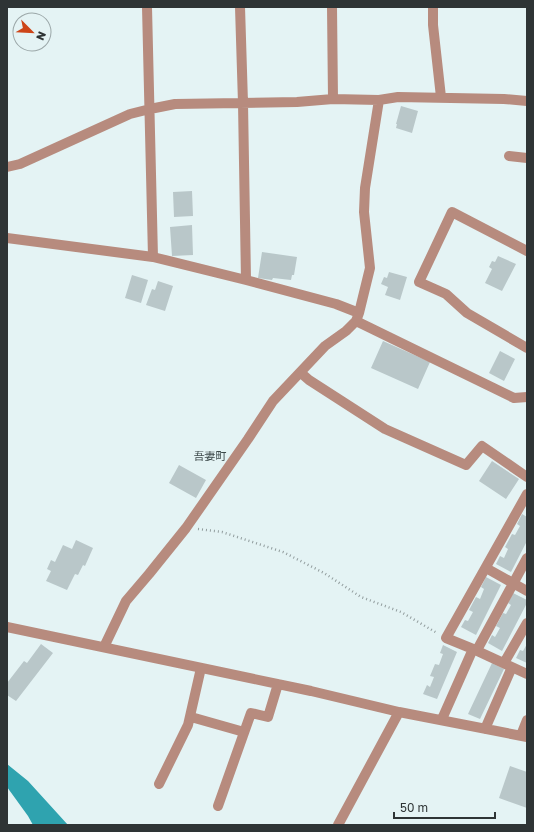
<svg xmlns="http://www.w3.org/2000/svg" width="534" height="832" font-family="'Golos Text','Noto Sans JP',sans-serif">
<rect width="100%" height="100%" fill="#e4f3f4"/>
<path fill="#2fa3af" d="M7,764l21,17 40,44h-35l-5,-9 -21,-29z"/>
<path fill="#b9c7c9" d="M401,106l17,5 -6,22 -16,-5 1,-4h-1z
M192,191l1,25 -19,1 -1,-25z
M192,225l1,30 -21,1 -2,-29z
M262,252l35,5 -3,18h-2l-1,5 -18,-2 -1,2 -14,-2z
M498,256l18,8 -14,27 -17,-8 7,-14 -3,-2 3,-6 3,1z
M389,272l18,5 -7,23 -15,-5 3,-8 -7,-3 3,-7 3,1z
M132,275l16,5 -7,23 -16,-5z
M158,281l15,5 -8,25 -19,-6 6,-16 3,1z
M383,341l47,21 -12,27 -47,-21z
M500,351l15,8 -11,22 -15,-8z
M492,461l27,18 -13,20 -27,-18z
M179,465l27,15 -10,18 -27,-15z
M522,514l5,3v24l-16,31 -15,-8 4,-8 4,2 4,-9 -3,-2 7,-13 3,1 5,-9 -3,-2z
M76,540l17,8 -8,18 -2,-1 -5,10 -3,-1 -8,16 -21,-9 5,-10 -4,-2 4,-9 4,2 8,-17 9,4z
M486,577l15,8 -25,50 -15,-8 4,-7 3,1 5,-9 -4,-2 7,-13 4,2 4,-10 -3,-2z
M513,593l14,7v3l-25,48 -14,-8 4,-8 3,2 5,-9 -4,-2 7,-13 3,1 5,-9 -3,-2z
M41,644l12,9 -37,48 -9,-6v-12l17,-22 3,2z
M527,644v19l-11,-5 4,-8 3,1z
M443,645l14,7 -20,47 -14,-5 4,-9 3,2 4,-10 -4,-1 5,-12 4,1 4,-11 -3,-1z
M492,663l12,6 -24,50 -12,-5z
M510,766l17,6v36l-28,-10z"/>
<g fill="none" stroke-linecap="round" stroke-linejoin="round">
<path stroke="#929d9e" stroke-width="2.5" stroke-dasharray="1 3" stroke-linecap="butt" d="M198,529l24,3 61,20 41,21 37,24 40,15 36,21"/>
<path stroke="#b78b7e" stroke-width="10" d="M147,7l6,250
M240,7l3,96 3,177
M332,7l1,92
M433,7v18l8,72
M509,156l18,2
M7,167l13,-3 110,-50 20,-5 25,-5 122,-2 36,-3 46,1 19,-3 106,2 23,2
M7,238l146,19 93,23 90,24 23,9
M527,251l-75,-39 -33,70 27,12 21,19 60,35
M356,321l158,77 13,-1
M301,373l8,7 76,49 81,36 16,-19 45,31
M527,494l-81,144 27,11 54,25
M486,568l41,23
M7,627l304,64 88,21 128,25
M104,647l22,-46 23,-27 37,-46 62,-89 25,-38 52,-55 21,-15 10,-10 3,-8 11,-45 -6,-56 1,-24 14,-88
M477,650l50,-92
M504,663l23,-40
M191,717l53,15
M442,719l31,-70
M485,729l27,-62
M521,735l6,-15
M159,784l29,-59 13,-57
M218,806l33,-93 17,4 10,-33
M338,825l61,-113"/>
</g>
<g text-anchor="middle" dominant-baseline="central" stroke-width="3" stroke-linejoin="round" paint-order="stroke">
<g font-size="11" fill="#3d494a" stroke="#e4f3f4">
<text x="210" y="455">吾妻町</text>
</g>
</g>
<rect width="534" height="832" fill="none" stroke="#2e3435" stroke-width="16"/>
<g transform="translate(32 32) rotate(114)"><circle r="19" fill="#e4f3f4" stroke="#9ba7a8"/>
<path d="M0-3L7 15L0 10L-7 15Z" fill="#cd4518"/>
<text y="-6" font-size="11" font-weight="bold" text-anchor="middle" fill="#2e3435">N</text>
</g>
<path d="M394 812v6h101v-6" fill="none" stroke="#2e3435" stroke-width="2"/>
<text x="400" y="812" font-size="12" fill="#2e3435" stroke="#e4f3f4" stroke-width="3" paint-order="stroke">50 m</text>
</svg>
